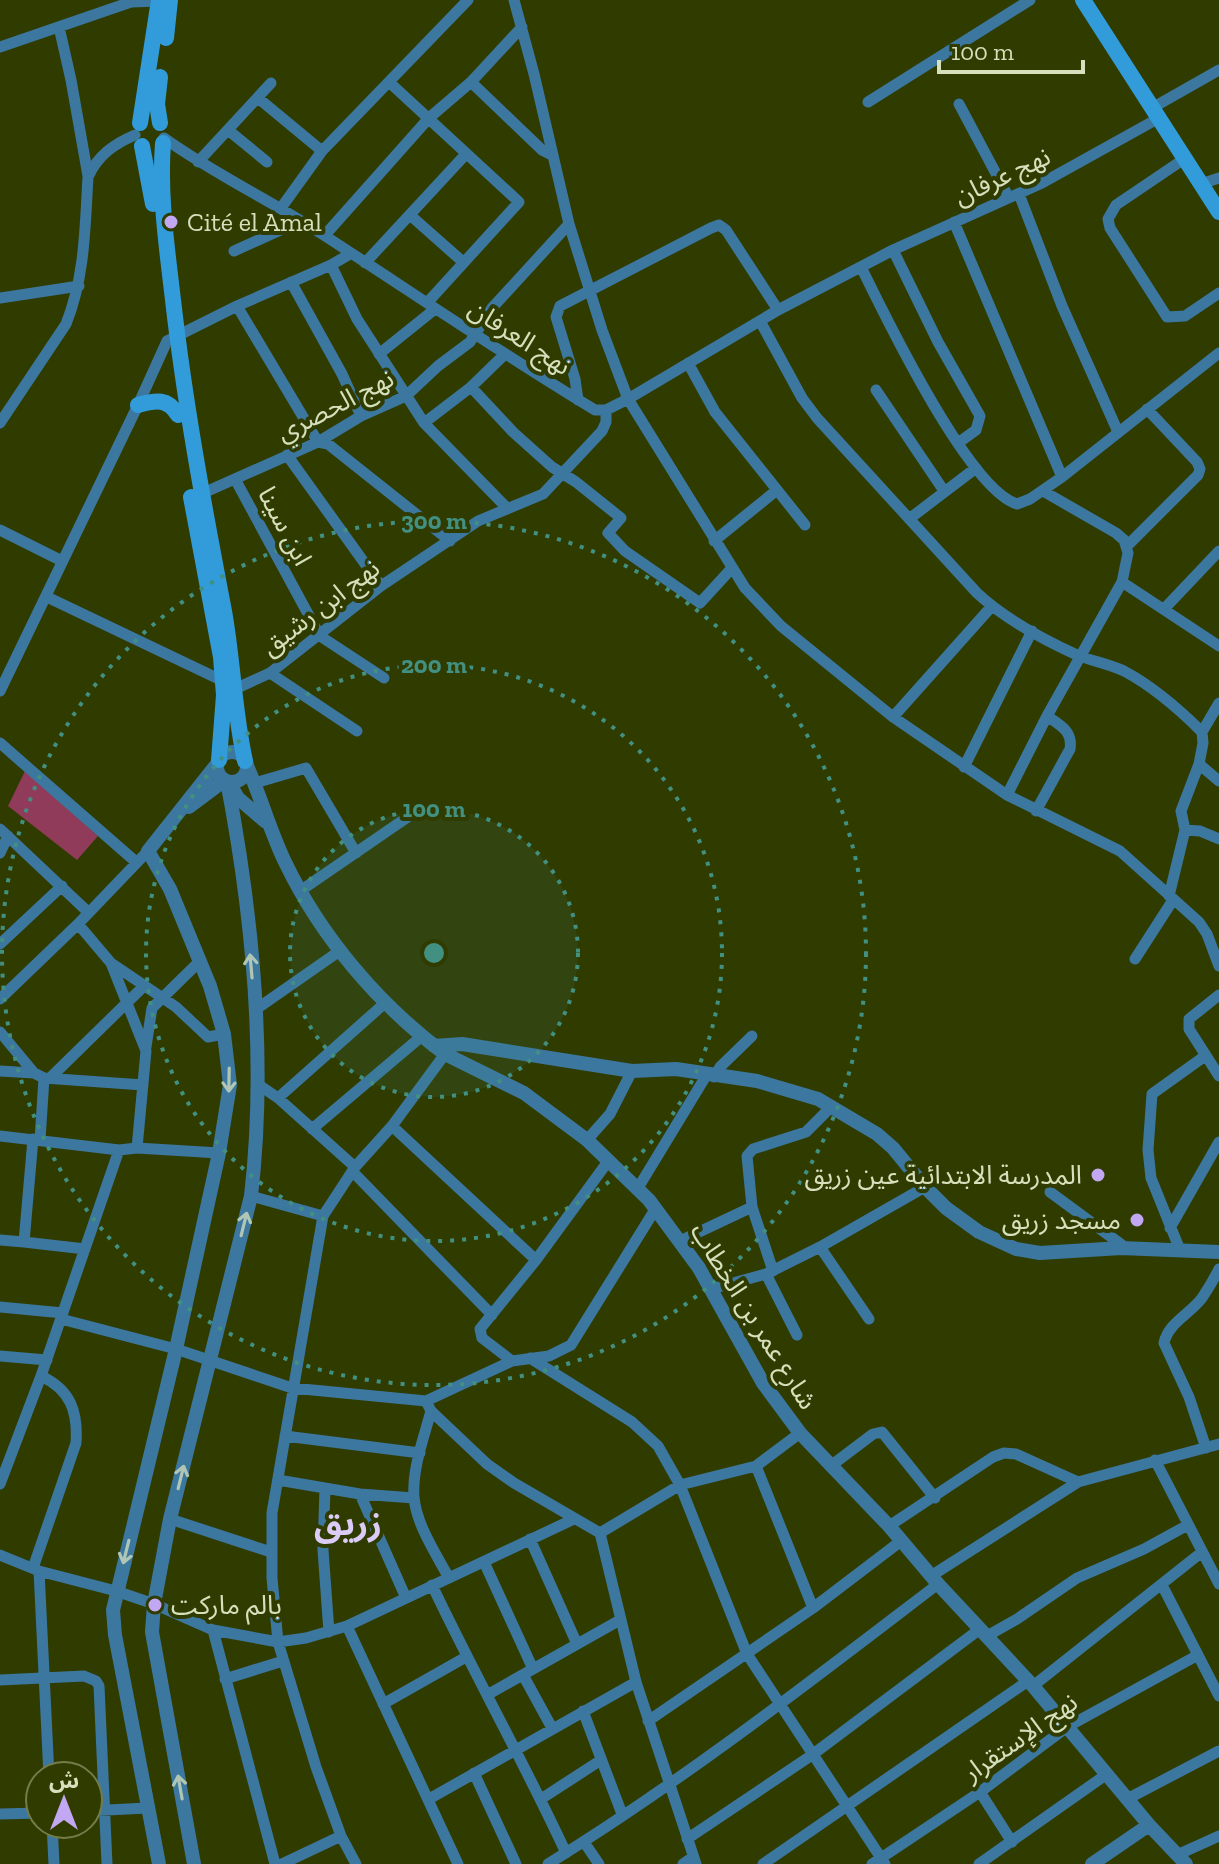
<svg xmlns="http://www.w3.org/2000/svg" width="1219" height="1864" font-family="'Zilla Slab','Noto Sans Arabic',serif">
<rect width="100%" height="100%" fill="#303b00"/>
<path fill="#903b59" d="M25,771l73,65 -21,24 -69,-54z"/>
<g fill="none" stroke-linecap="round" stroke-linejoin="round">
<path stroke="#3c779f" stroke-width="11" d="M514,0l20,74 35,150 33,106 26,69 117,189 36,38 112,91 114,78 113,56 79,71 8,12 12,32
M59,27l12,53 17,96
M0,47l131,-45 28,-1
M389,82l130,120 -92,101
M471,82l71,68 10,5
M258,98l64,53
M868,102l162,-102
M959,104l50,94
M1152,108l67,-38
M228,130l39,32
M164,138c50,36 106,62 158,96 91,59 180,120 273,176h11l22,-11 150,-89 115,-60 149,-67 117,-65
M1184,159l-68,46 -8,14 2,9 57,89 18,-1 34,-23
M198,162l73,-79
M1201,184l18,-6
M1019,194l43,112 56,126
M281,208l41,-57 146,-151
M410,215l53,47
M954,222l108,255
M325,235l104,-117 42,-36 51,-55
M893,250l45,92 42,74 -4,14 -18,13
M234,251l51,-23 11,-10
M365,263l101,-109
M331,265l26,54 67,104 83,85
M861,267c24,49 107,222 156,237l13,-5 32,-22 157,-124
M291,282l51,92 19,42
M0,298l79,-12
M237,306l81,136 10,2 122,97
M760,321l42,77 15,20 160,175c28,26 65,46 100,62 15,6 32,9 47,16 30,16 54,37 78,61
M379,354l56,-45
M688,363l27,49 90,113
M471,387l42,45 39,35 24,15 45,36 -13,15 17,18 75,52 32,-35
M876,390l68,101
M578,400l-3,-21 -19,-62 4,-11 151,-78 8,-3 7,5 52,80
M0,423l66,-99c19,-47 19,-97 22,-147 10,-22 26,-33 47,-42
M424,423l47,-36 33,-32
M287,455l94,131
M235,479l85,157 64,42
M201,494l117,-52 43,-26 45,-20 32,-30 32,-24 22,-34 77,-84
M909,519l67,-51
M0,530l62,31
M714,541l63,-51
M1127,546l71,-71 2,-6 -3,-7 -50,-53
M1122,582l97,64
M47,597l176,84
M1164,609l55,-58
M270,673l87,58
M235,689l35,-16 111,-87 97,-65 65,-27 59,-63 4,-9v-12
M0,691l138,-286 29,-64 70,-35 94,-41 19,-11
M893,717l99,-111
M0,743l136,119
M1199,764l20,17
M964,767l68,-136
M255,783l51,-15 50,85
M1007,795l40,-79 75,-134 6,-29 -4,-13 -8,-7 -73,-42
M1036,811l34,-62c3,-18 -10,-24 -23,-33
M0,829l88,83
M1185,830l15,1 19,8
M0,853l8,-17
M300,891l115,-79
M1169,896l16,-66 -4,-19 18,-47 4,-21 -1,-11 17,-29
M78,924l33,39 35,88 -9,97
M0,944l62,-58
M1135,959l38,-59
M111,963l65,44 32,30 16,-3
M1219,995l-30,24v10l30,47
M0,999l78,-75 70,-73
M255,1010l86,-60
M0,1032l34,41 10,5 99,7
M146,1047l6,-39 48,-47
M0,1071l34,2
M714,1077l6,-10 32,-31
M50,1078l94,-92
M259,1085l19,13 77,69
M278,1098l107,-95
M392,1126l144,134
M312,1129l110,-93
M0,1136l119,14 18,-2 82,5
M40,1140l4,-62
M587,1140l23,-26 22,-43
M353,1172l139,143
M638,1188l68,-112
M1050,1192l72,53 -1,3
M251,1196l72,20
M1170,1228l49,-86
M0,1240l24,2 9,-103
M680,1241l72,-34
M24,1242l61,7
M820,1247l49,72
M1180,1250l-29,-72 -3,-28 4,-56 53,-38
M773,1271l-21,-64 -5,-51 6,-7 53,-17 26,-26
M766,1274l31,61
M711,1289l55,-15 54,-27 105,-60
M0,1307l63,6
M61,1319l115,30 116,39 134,13 86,-40 37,-5 22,-11 85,-137
M0,1356l47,4
M530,1358l102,64 26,24 22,39 67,169 138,210
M512,1361l-30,-23 -2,-9 56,-69 73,-100
M426,1401l5,10 56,53 27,19 86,50
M431,1411c-7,26 -19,58 -17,86 2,27 22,57 35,81
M285,1436l135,17
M1206,1448l-17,-51 -25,-54c4,-20 26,-29 38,-45 6,-9 12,-19 17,-29
M1155,1460l64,124
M832,1465l41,-31 9,-2 53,66
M756,1466l57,142
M278,1480l82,14 54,4
M0,1484l41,-108 78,-226
M325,1489l-2,61 6,82
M360,1494l46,104
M170,1519l101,33
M889,1526l104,-69 11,-4 12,1 62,28 141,-38
M600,1533l36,149 60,182
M600,1533l80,-48 76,-19 44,-33
M530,1539l47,105
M0,1555l39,16 77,20 38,13 59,26 65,12 28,-4 41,-12 227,-107
M484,1562l49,107
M33,1568l43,-125c2,-31 -5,-53 -35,-67
M39,1571l10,205
M931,1576l147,-94
M432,1585c43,91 92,177 134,268
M1162,1585l57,111
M347,1626l111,238
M213,1630l62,234
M987,1636l30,-17 60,-41 67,-29 44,-24
M523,1675l29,53
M225,1679l58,-18
M0,1680l84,-4 12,5 3,5 8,178
M1033,1686l169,-134
M487,1695l133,-75
M383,1704l83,-47
M583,1711l39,103
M648,1721l165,-113 88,-67
M474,1773l42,91
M980,1792l32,50
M1129,1798l90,-47
M429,1799l207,-117
M541,1799l60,-39
M88,1811l59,-3
M0,1814l40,-1
M52,1824l2,40
M687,1839l125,-84 168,-126
M584,1842l15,22
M1177,1855l42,-19
M282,1864l59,-28
M356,1864l-15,-28 -25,-69 -38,-125 -6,-64v-65l51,-297 32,-49 37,-41 53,-72
M548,1864c136,-84 263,-183 390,-280
M683,1864l10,-7
M763,1864l265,-183
M872,1864l108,-72 87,-65 131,-72
M979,1864l128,-90"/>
<path stroke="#3c779f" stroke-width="14" d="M217 767a15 15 0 1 1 30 0a15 15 0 1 1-30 0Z
M247,766c14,31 23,65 38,96 36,75 94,143 160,192l79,39 63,47 62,60 50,68 64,115 37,50 89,93 49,58 95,102 116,139 37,39
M231,786l7,12 28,24
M189,807l36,-27
M434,1046l28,-2 170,27 44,-2 81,12 61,18 59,35 16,14 32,39 21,21 33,24 37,17 24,4 81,-5 98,4
M159,1864l-44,-229 -2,-25 63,-261 43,-196 11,-68 -6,-51 -14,-48 -40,-97 -22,-38 69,-87
M194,1864l-42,-232 2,-28 16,-85 81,-323c16,-138 2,-279 -24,-415
M1092,1864l57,-39"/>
<path stroke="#329bda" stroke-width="16" d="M1083,0l136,212
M166,38l4,-38
M160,77l-3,27 3,19
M140,123l19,-123
M163,143c-4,52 4,105 10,157 12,105 31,207 51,311 9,50 10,101 21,150
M142,146l11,58
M138,405c18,-5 30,-7 40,10
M191,497l30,160 3,38 -5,65"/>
</g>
<defs><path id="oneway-shaft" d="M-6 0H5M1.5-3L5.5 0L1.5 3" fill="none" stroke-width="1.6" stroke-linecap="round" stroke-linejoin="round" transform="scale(2)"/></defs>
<g stroke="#b0c6b5">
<use href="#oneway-shaft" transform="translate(251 966) rotate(-95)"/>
<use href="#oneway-shaft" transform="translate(229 1080) rotate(91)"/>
<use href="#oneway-shaft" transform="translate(244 1224) rotate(-76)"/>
<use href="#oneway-shaft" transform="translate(181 1477) rotate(-76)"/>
<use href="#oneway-shaft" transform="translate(126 1552) rotate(104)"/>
<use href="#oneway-shaft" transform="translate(180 1787) rotate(-100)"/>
</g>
<circle cx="434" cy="953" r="144" fill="#419082" fill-opacity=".12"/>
<g fill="none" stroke="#419082" stroke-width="4" stroke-dasharray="4 8">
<circle cx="434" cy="953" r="144"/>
<circle cx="434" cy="953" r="288"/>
<circle cx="434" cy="953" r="432"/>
</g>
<g fill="#c2a7f2" stroke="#303b00" stroke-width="3">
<circle cx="171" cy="222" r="8"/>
<circle cx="1098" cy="1175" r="8"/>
<circle cx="1137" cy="1220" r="8"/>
<circle cx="155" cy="1605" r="8"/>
</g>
<g text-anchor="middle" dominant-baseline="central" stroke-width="8" stroke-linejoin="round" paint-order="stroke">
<g font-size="26" fill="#d6e0bc" stroke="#303b00">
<text transform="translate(1002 176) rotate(-25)">نهج عرفان</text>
<text transform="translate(520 337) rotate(33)">نهج العرفان</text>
<text transform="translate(335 405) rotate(-27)">نهج الحصري</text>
<text transform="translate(285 526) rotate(62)">ابن سينا</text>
<text transform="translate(320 607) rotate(-37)">نهج ابن رشيق</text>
<text transform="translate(754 1316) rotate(58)">شارع عمر بن الخطاب</text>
<text transform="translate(1020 1737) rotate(-35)">نهج الإستقرار</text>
</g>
<g font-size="26" fill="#d6e0bc" stroke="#303b00" text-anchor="start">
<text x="187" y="222">Cité el Amal</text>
<text x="1082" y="1175" text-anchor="end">المدرسة الابتدائية عين زريق</text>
<text x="1121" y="1220" text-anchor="end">مسجد زريق</text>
<text x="171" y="1605">بالم ماركت</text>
</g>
<g font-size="34" font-weight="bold" fill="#daccf6" stroke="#303b00">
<text x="348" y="1523">زريق</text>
</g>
</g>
<circle cx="434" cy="953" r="12" fill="#419082" stroke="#303b00" stroke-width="4"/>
<g font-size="24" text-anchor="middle" font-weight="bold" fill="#419082" stroke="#303b00" stroke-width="8" stroke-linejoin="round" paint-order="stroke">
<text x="434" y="529">300 m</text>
<text x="434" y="673">200 m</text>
<text x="434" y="817">100 m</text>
</g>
<g transform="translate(64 1800)"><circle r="38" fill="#303b00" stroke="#727d4b" stroke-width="2"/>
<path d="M0-6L14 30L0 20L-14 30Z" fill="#c2a7f2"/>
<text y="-12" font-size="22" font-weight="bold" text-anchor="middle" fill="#d6e0bc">ش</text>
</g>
<path d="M939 60v12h144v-12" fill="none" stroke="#d6e0bc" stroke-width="4"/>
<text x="951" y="60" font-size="24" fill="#d6e0bc" stroke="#303b00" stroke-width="6" paint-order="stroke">100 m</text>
</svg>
